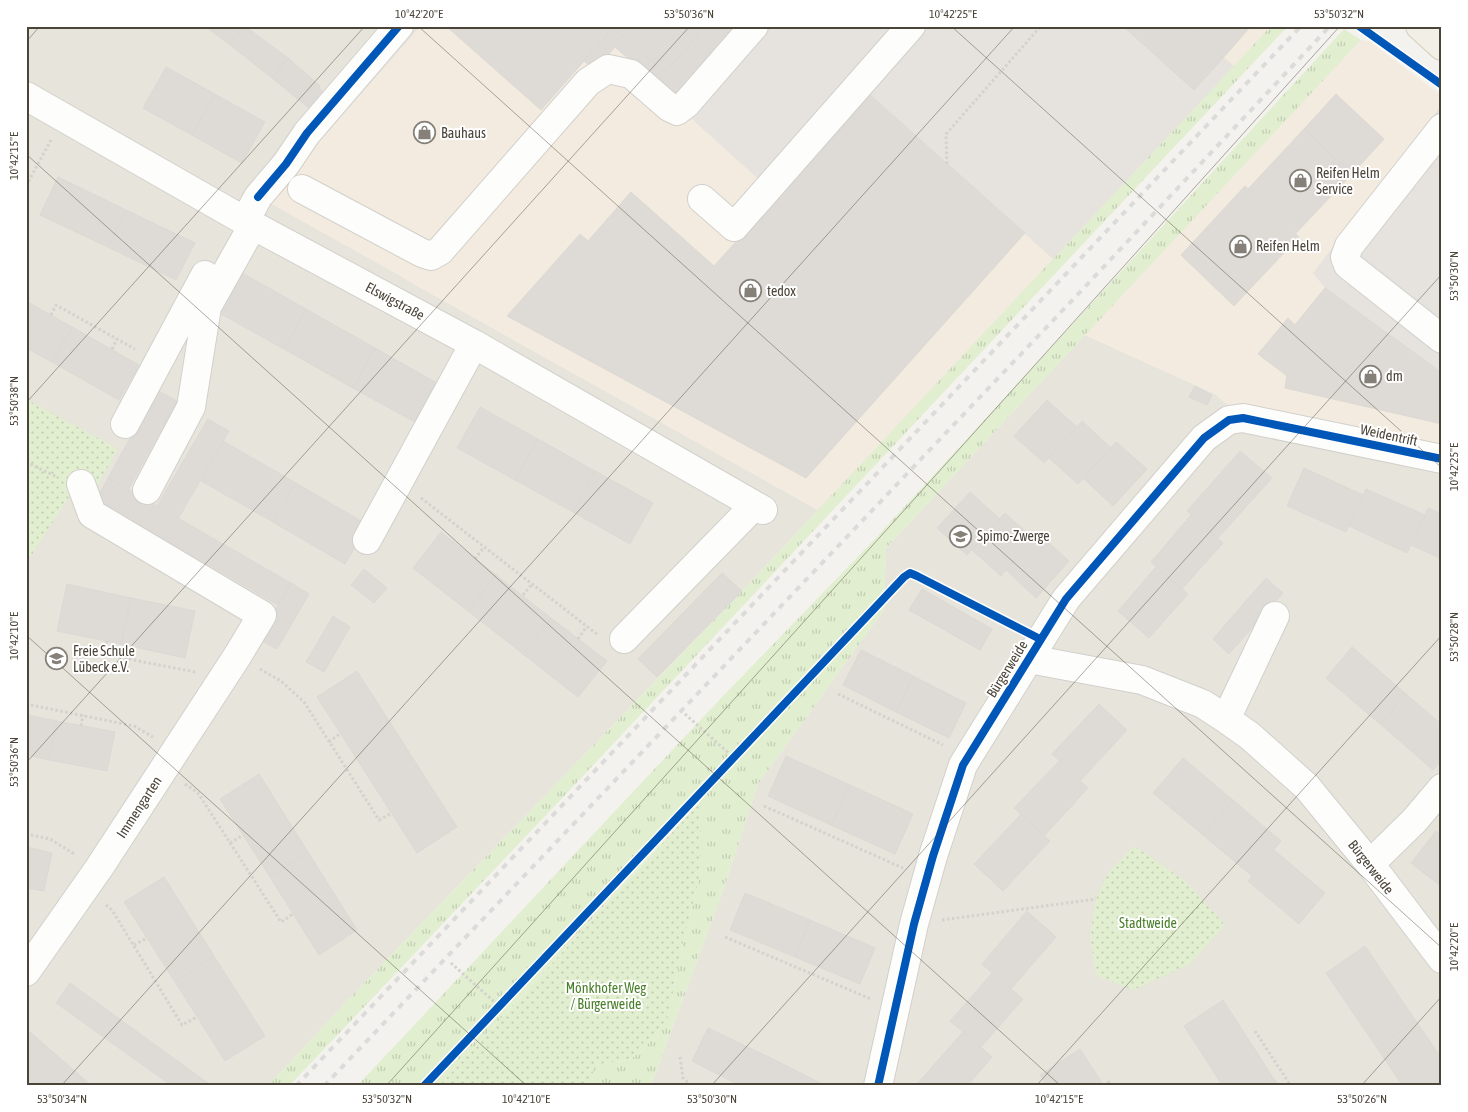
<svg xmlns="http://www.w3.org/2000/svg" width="1468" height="1112" font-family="'Asap Condensed',sans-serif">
<defs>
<pattern id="grass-tufts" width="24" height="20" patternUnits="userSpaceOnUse" patternTransform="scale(1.25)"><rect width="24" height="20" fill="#e1eecf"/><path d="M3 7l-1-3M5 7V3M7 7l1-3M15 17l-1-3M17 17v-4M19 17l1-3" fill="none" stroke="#c3cdb2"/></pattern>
<pattern id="park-dots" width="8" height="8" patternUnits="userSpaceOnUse" patternTransform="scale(1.25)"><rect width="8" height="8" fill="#e1eecf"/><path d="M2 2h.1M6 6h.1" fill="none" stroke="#c3cdb2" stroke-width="1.8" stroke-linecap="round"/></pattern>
</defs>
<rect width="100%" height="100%" fill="#f4f2ee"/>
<path fill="#e7e4dc" d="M26,26h395l-123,141 114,116 406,227 -76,81 -394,409 -80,86h-242z
M1085,335l130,59 28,24 199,41v627h-791l73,-198 34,-104 126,-174 2,-62z"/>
<path fill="#f3ebdf" d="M421,26h850l-453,484 -550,-308z
M1361,40l8,1 73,55v363l-199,-41 -28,-24 -130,-59z"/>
<path fill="url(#grass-tufts)" d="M1271,26h17l-721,767 -278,293h-21l80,-86 394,-409z
M1344,29l17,11 -475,508 -2,62 -126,174 -34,104 -73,198h-62l6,-21 34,-5 14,-10 25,-33 14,-70 18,-71 -1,-74 -260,284h-82l366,-390 150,-155z"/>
<path fill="url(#park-dots)" d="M26,399l92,50 -29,51 -17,-8 -41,64 -5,-3z
M700,802v74l-18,71 -14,70 -25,33 -15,10 -33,5 -6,21h-150z
M1134,846l50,34 41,45 -35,39 -57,26 -37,-15 -6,-39 6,-37 12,-26z"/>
<path fill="#e6e3df" d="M737,26h451l46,40 -181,193 -184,-165 -92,102 -81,-73 -22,-25z
M1441,106l1,1v266l-117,-85 -12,-15z"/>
<path fill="#dedbd6" stroke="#dcd9d4" d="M205,26h39l-14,19z
M245,26l43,32 -16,20 -42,-33z
M446,26h260l-41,47 -52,-45 -72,82z
M706,26h31l-63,72 -59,-51 -20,23 -11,-9 29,-33 52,45z
M1123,26h65l35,32 -29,32z
M1188,26h63l-28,32z
M288,58l32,28 -1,2 6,6 -14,16 -39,-32z
M166,67l49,27 -23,41 -49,-27z
M215,94l50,28 -23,41 -50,-28z
M869,94l156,139 -219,245 -299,-162 73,-82 8,7 43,-49 83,74z
M1336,94l48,45 -32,35 -48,-45z
M1304,129l48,45 -56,59 -48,-44z
M58,177l68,33 -18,37 -68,-32z
M1245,186l54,51 -65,69 -53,-51z
M126,210l69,33 -19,37 -68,-33z
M237,270l69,39 -22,40 -70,-39z
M1325,288l117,85v51l-157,-36 2,-12 -29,-22 30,-36 7,7z
M26,301l46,26 -20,35 -26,-14z
M306,309l69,39 -22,40 -69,-39z
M72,327l67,38 -20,35 -67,-38z
M375,348l69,39 -22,39 -69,-38z
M1195,386l17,9 -5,10 -18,-8z
M157,390l20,11 -49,89 -20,-12z
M1047,400l30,27 -33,36 -30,-27z
M480,407l58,32 -23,41 -58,-32z
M208,419l21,12 -51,88 -21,-13z
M1082,421l29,27 -33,36 -29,-26z
M538,439l57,32 -22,41 -58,-32z
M223,441l73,42 -23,39 -72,-41z
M1116,442l31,27 -34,37 -30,-28z
M1240,451l32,27 -54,60 -31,-27z
M1304,468l59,27 -17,37 -59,-26z
M595,471l58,32 -23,41 -57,-32z
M108,478l183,105 -13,22 -182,-105z
M296,483l72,42 -23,39 -72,-42z
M1366,489l59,26 -18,38 -58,-27z
M970,492l30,27 -33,36 -30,-27z
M1428,508l14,6v45l-31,-14z
M1005,513l29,26 -33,37 -29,-26z
M1191,515l32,28 -41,46 -31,-27z
M441,532l55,43 -28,36 -55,-43z
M1039,534l30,27 -33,37 -30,-28z
M1156,567l32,27 -39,44 -31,-27z
M364,569l23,19 -13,15 -23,-18z
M722,573l20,18 -85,86 -19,-18z
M496,575l55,43 -28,36 -55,-43z
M1266,578l17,15 -54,61 -16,-15z
M291,583l18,11 -32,55 -19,-10z
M67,584l64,14 -10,46 -64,-13z
M922,589l70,40 -12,21 -71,-40z
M131,598l64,13 -10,47 -64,-14z
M333,616l17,11 -26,45 -18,-10z
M551,618l56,43 -29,36 -55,-43z
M1352,647l54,47 -26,30 -54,-46z
M861,650l52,26 -17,36 -53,-27z
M357,671l50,78 -40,26 -50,-78z
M913,676l53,27 -17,35 -53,-26z
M1406,694l36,31v35l-9,10 -53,-46z
M1099,704l28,26 -46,50 -29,-26z
M26,715l31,6 -8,39 -23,-5z
M57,721l58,11 -8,39 -58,-11z
M407,749l50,78 -40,26 -50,-78z
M786,756l64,29 -19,40 -63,-29z
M1183,758l50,42 -30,35 -50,-42z
M1059,761l29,27 -44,48 -30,-28z
M259,774l49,78 -38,25 -50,-78z
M850,785l63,29 -18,40 -64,-29z
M1233,800l48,41 -29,35 -49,-41z
M1021,814l29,27 -47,50 -29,-27z
M1436,831l6,4v52l-31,-24z
M26,847l26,6 -8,38 -18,-3z
M1274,850l51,43 -26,31 -51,-43z
M308,852l49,78 -38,25 -49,-78z
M164,877l50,79 -39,26 -51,-80z
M745,893l65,27 -15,37 -65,-27z
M1027,911l29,26 -45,52 -29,-25z
M810,920l65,28 -15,36 -65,-27z
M1365,946l51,75 -39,27 -51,-75z
M214,956l51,80 -40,25 -50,-79z
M992,973l31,26 -42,48 -31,-26z
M70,983l138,100 -2,3h-34l-116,-83z
M1223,1000l49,76 -14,10h-35l-39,-60z
M1416,1021l26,38v27h-39l-26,-38z
M708,1028l65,31 -13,27h-19l-49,-25z
M30,1032l62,54h-66v-50z
M963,1032l29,25 -25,29h-48l-2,-2z
M1080,1049l24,37h-57l-7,-11z
M773,1059l53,27h-66z
M1272,1076l7,10h-21z"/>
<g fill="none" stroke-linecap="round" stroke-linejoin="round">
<defs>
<path id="minor" d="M26,96l219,125 229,123 289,166
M1442,128l-93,118 -4,11 3,8 94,74
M302,189l120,64 9,3 9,-5 148,-169 20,-13 23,5 38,33 8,4 9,-7 68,-78
M702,199l32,28 177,-201
M245,221l13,-24 28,-33 21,-31 92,-107
M125,424l80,-149
M147,490l44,-83 16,-100 46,-82
M367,540l107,-196
M624,639l130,-133
M1029,659l113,21 61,24 23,15 24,17 57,51 63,77 72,95
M1226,719l49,-103
M1370,864l44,-43 28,-33
M26,972l73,-104 139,-213 24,-40 -170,-101 -11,-30
M878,1086l36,-162 19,-68 30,-91 103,-166 138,-161 25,-18 14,-2 199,41"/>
<path id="major" d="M1420,26l22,20"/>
</defs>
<use href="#minor" stroke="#d2d0cb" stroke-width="30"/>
<use href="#major" stroke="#d6cebb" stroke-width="30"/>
<path stroke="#d3d2cc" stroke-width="3" stroke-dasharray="2.5 2.5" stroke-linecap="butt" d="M947,164l-1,-30 95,-108
M26,186l25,-46
M51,315l5,-10 79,44
M112,349l5,-10
M26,462l31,15
M421,498l177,137
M475,559l9,-12
M523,595l9,-11
M578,639l9,-13
M107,641l-4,13 92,18
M128,659l3,-13
M260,669l21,12 23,21 75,118 13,-7
M838,694l105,51
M26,704l108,22 19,11
M685,714l48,43
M81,726l2,-11
M329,742l12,-9
M185,784l13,9 83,129 12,-8
M764,806l139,62
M26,834l24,5 26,16
M230,843l13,-8
M106,905l6,5 70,115 15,-8
M942,920l154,-21
M725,937l146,62
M134,945l13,-7
M451,963l48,43
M1255,1031l36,55
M680,1057l3,21 9,8
M1108,1081l3,5"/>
<use href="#minor" stroke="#fdfdfc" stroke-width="28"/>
<use href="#major" stroke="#f2efe6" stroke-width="28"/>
<path stroke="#dbdbda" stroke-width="4" stroke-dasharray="6 6" stroke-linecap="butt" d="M296,1086l1005,-1060
M324,1086l758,-796 248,-264"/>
<defs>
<path id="cycleway" d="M1359,26l83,59
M258,197l28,-33 21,-31 92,-107
M424,1086l480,-509 6,-4 7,3 123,63
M878,1086l36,-162 19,-68 30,-91 103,-166 138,-161 25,-18 14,-2 199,41"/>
</defs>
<use href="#cycleway" stroke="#fff" stroke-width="11"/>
<use href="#cycleway" stroke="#0057b8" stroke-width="8"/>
</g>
<path fill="none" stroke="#4b4439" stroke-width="1" stroke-opacity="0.45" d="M418,26l1024,922M951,26l491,442M26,42l14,-16M26,154l1035,932M26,403l339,-377M26,635l501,451M26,763l664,-737M61,1086l954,-1060M386,1086l954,-1060M711,1086l731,-812M1036,1086l406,-451M1361,1086l81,-90"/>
<defs>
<symbol id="shop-ring" viewBox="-11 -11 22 22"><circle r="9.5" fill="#fff" stroke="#868178" stroke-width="1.5"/><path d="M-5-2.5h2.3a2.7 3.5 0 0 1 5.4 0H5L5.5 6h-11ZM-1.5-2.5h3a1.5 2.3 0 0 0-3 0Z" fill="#868178"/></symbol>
<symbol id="school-ring" viewBox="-11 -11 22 22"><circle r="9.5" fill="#fff" stroke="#868178" stroke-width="1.5"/><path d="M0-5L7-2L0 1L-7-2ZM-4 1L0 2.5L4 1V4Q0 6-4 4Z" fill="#868178"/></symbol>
</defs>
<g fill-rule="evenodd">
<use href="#shop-ring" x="412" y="120" width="25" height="25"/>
<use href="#shop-ring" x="1288" y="168" width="25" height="25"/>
<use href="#shop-ring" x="1228" y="234" width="25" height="25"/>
<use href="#shop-ring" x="738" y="278" width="25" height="25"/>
<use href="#shop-ring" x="1358" y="364" width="25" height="25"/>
<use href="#school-ring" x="948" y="524" width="25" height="25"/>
<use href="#school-ring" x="44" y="646" width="25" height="25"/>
</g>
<g text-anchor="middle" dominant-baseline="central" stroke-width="4" stroke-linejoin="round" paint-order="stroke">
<g font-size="14" fill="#4b4439" stroke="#fff" text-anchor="start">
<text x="441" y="133">Bauhaus</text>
<text x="1316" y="173">Reifen Helm<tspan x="1316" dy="16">Service</tspan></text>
<text x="1256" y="246">Reifen Helm</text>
<text x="767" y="291">tedox</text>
<text x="1386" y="376">dm</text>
<text x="977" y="536">Spimo-Zwerge</text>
<text x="73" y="651">Freie Schule<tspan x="73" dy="16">Lübeck e.V.</tspan></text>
</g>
<g font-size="14" fill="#4b4439" stroke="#fff">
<text transform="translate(395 301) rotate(28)">Elswigstraße</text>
<text transform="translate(1389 435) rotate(12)">Weidentrift</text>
<text transform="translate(1007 669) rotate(-58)">Bürgerweide</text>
<text transform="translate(139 807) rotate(-57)">Immengarten</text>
<text transform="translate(1371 867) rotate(52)">Bürgerweide</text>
</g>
<g font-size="14" fill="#4a7f2a" stroke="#fff">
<text x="1148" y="923">Stadtweide</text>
<text x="606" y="988">Mönkhofer Weg<tspan x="606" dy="16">/ Bürgerweide</tspan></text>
</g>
</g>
<rect width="1468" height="1112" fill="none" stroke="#ffffff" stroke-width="55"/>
<rect x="28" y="28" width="1412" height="1056" fill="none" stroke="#4b4439" stroke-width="2"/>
<g font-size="12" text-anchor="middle" fill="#4b4439">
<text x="419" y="18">10°42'20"E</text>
<text x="689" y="18">53°50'36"N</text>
<text x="953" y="18">10°42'25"E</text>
<text x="1339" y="18">53°50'32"N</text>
<text transform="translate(14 156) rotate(-90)" y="4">10°42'15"E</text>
<text transform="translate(1454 276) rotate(-90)" y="4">53°50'30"N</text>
<text transform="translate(14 401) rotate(-90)" y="4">53°50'38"N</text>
<text transform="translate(1454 467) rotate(-90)" y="4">10°42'25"E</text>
<text transform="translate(14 636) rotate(-90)" y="4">10°42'10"E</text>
<text transform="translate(1454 637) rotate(-90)" y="4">53°50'28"N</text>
<text transform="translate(14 762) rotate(-90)" y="4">53°50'36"N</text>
<text transform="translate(1454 947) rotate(-90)" y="4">10°42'20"E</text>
<text x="62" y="1103">53°50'34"N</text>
<text x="387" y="1103">53°50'32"N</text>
<text x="526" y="1103">10°42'10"E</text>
<text x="712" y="1103">53°50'30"N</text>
<text x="1059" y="1103">10°42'15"E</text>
<text x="1362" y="1103">53°50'26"N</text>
</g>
</svg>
